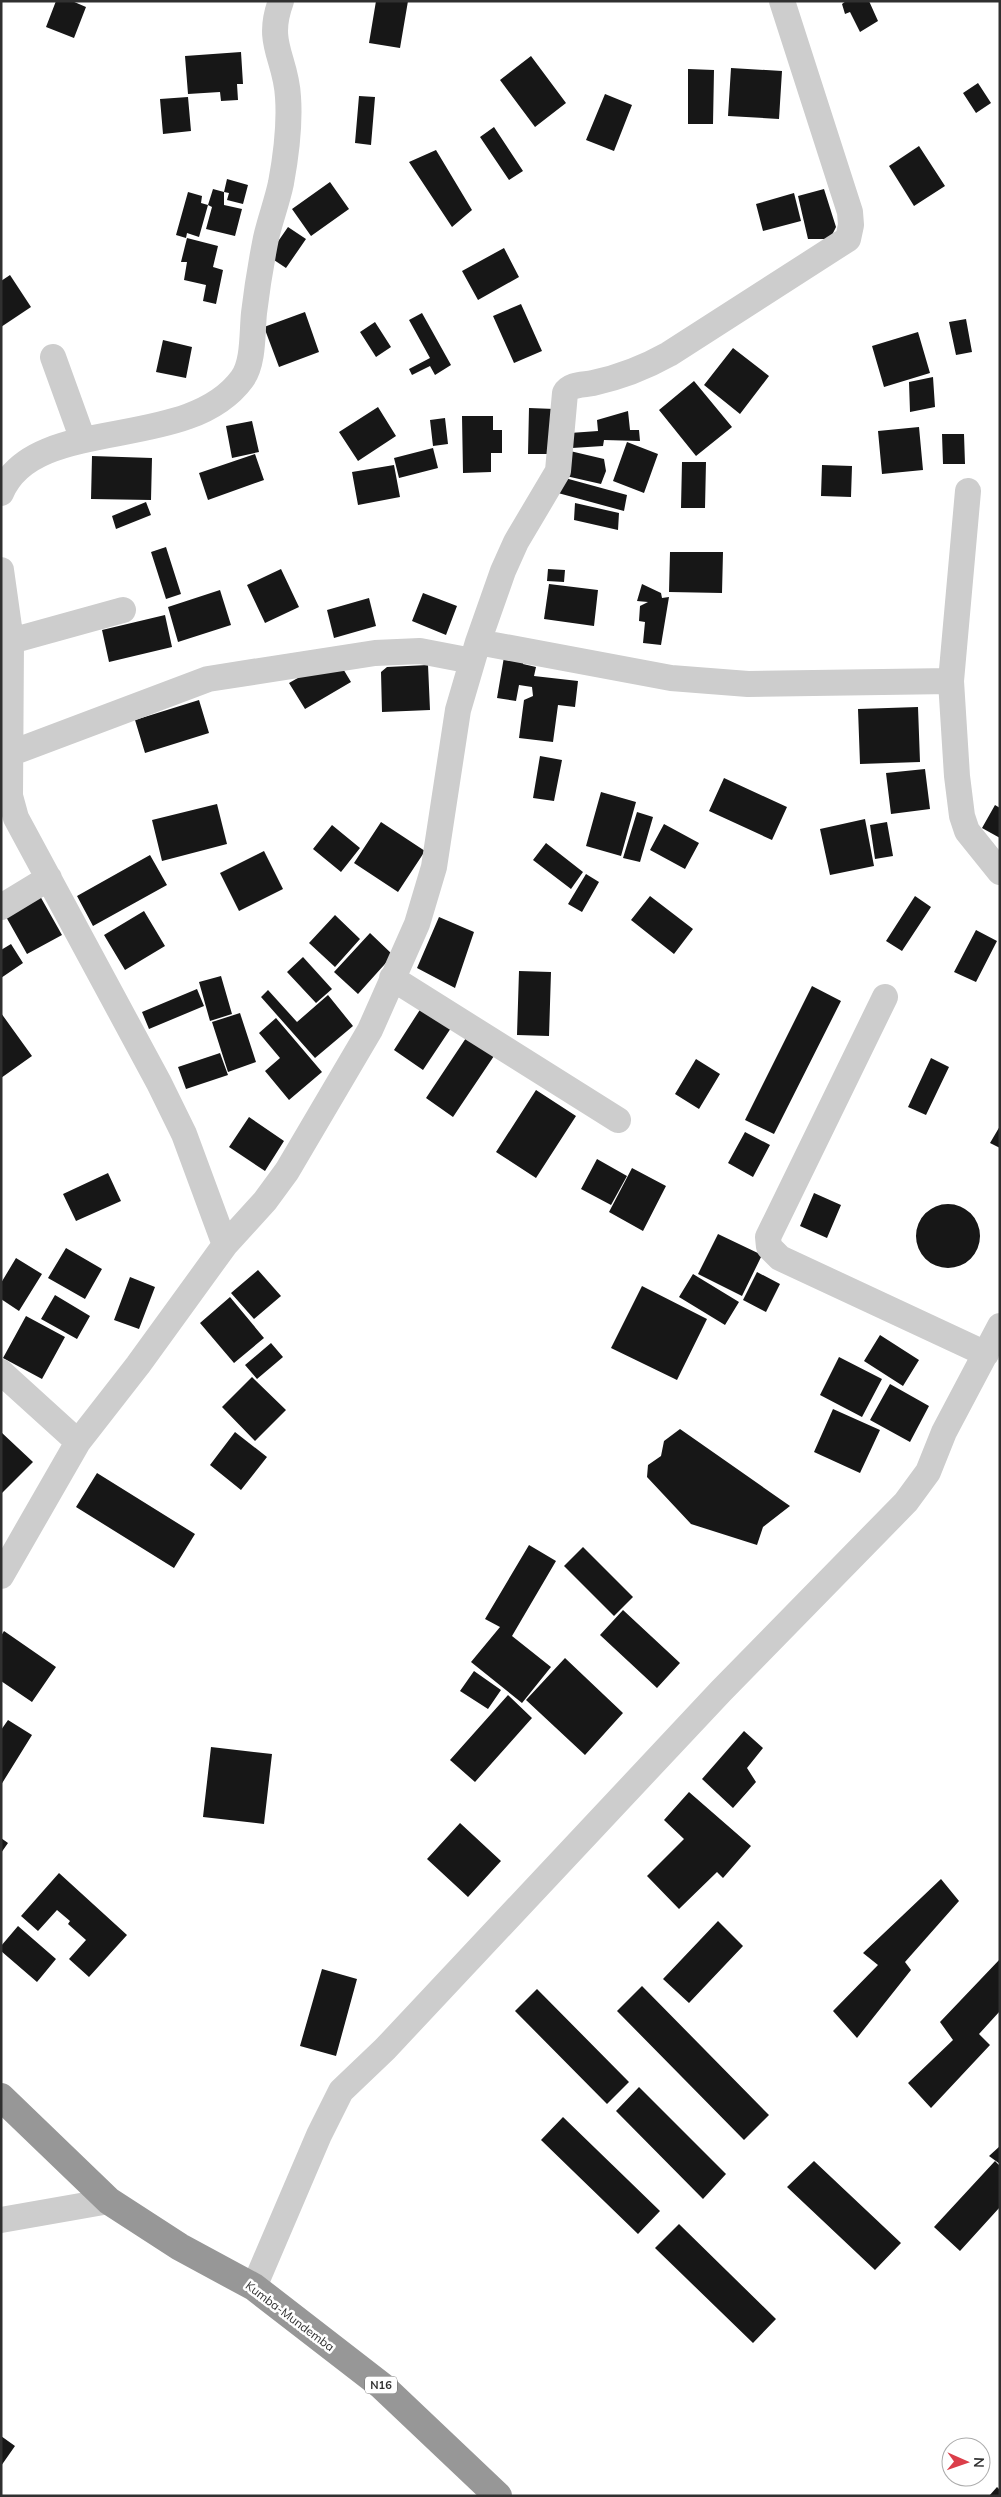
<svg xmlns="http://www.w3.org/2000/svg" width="1001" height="2497" font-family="Mulish,sans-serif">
<rect width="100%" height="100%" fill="#fff"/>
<path fill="#171717" d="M56,1h16l14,6 -12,31 -28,-11z
M376,1h32l-8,47 -31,-5z
M846,1h23l9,20 -18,11 -10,-20 -5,2 -3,-10z
M241,52l2,32h-6l1,16 -17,1 -1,-9 -32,2 -3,-38z
M531,56l35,47 -31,24 -35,-47z
M731,68l51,3 -3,48 -51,-3z
M688,69l26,1 -1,54h-25z
M978,83l13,20 -15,10 -13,-20z
M605,94l27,11 -18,46 -28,-11z
M359,96l16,1 -4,48 -16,-2z
M188,97l3,34 -28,3 -3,-35z
M494,127l29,44 -14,9 -29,-43z
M919,146l26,40 -31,20 -25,-40z
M436,150l36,60 -20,17 -43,-65z
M227,179l21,6 -5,19 -16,-4 2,-7 -5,-1z
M330,182l19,27 -38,27 -19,-27z
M213,189l11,3v13l18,4 -7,27 -29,-7 6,-22 -4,-2z
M824,189l12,38 -6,12h-22l-10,-43z
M188,192l14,4 -1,7 7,2 -9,32 -12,-4 -1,5 -10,-3z
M794,193l7,28 -38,10 -7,-27z
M288,227l18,12 -20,29 -18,-12z
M187,238l31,8 -5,21 10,3 -7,34 -13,-3 3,-16 -22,-5 3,-18h-6z
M504,248l15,29 -41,23 -16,-29z
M10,275l21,32 -30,20v-46z
M521,304l21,47 -28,12 -21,-47z
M305,312l14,40 -40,15 -15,-40z
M422,313l29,52 -16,10 -5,-9 -18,9 -3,-6 21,-11 -21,-38z
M966,319l6,33 -16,3 -7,-33z
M375,322l16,25 -15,10 -16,-25z
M918,332l12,41 -46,14 -12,-41z
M163,340l29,7 -6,31 -30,-6z
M733,348l36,28 -29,38 -36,-29z
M933,377l2,30 -25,5 -1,-30z
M694,381l38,46 -36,29 -37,-46z
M378,407l18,29 -38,25 -19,-29z
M529,408l26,1 -2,45h-25z
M628,411l2,19h9l1,11 -36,-1 -1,6 -31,2 -2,-15 28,-2 -1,-11z
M462,416h31v14h9v23h-11v19l-28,1z
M445,418l3,26 -15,2 -3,-26z
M252,421l7,31 -27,6 -6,-32z
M919,427l4,43 -41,4 -4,-43z
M942,434h22l1,30h-22z
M627,442l31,12 -14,39 -31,-12z
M433,448l5,20 -39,10 -5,-20z
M570,451l34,8 2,12 -5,13 -35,-8z
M255,454l9,26 -56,20 -9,-27z
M92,456l60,2 -1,42 -60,-1z
M682,462h24l-1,46h-24z
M394,465l6,32 -42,8 -6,-33z
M822,465l30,1 -1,31 -30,-1z
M565,478l62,17 -3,16 -66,-18z
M146,502l5,13 -35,14 -4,-13z
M575,503l44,10 -1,17 -44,-10z
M166,547l15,47 -15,5 -15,-47z
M670,552h53l-1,41 -53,-1z
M281,569l18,38 -34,16 -18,-38z
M548,569l17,1 -1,12 -17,-1z
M549,584l49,6 -4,36 -50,-7z
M642,584l19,9 1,5 7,-1 -8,48 -18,-2 2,-21 -6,-1 1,-15 8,-4 -11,-1z
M220,590l11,35 -53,17 -10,-35z
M423,593l34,13 -11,29 -34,-14z
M369,598l7,28 -42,12 -7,-28z
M165,615l7,32 -63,15 -7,-32z
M504,657l19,3v4l13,3 -2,9 44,5 -3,26 -17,-2 -5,37 -34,-4 5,-38 9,-4 -1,-9 -13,-2 -3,16 -19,-3z
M326,662l16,5 9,15 -46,27 -16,-26z
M428,665l2,45 -48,2 -1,-40 6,-5z
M199,700l10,33 -64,20 -10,-33z
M918,707l2,55 -60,2 -2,-55z
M540,756l22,4 -8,41 -21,-3z
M925,769l5,40 -39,5 -5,-41z
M724,778l63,29 -15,33 -63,-29z
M601,792l35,10 -15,54 -35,-10z
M217,804l10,40 -65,17 -10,-41z
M995,805l5,3v30l-18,-10z
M637,812l16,5 -13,45 -17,-4z
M865,819l9,47 -44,9 -10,-46z
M381,822l44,29 -27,41 -44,-29z
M887,822l6,34 -18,3 -5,-34z
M664,824l35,19 -14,26 -35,-19z
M332,825l28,23 -19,24 -28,-23z
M546,843l37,29 -12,17 -38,-29z
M264,851l19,38 -44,22 -19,-38z
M150,855l17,30 -74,41 -16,-30z
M586,874l13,8 -17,30 -14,-8z
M40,896l22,39 -35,19 -22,-39z
M650,896l43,33 -19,25 -43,-34z
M915,896l16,11 -29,44 -16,-10z
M144,911l21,35 -40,24 -21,-35z
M335,915l25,24 -25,28 -26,-24z
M439,917l35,15 -19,56 -38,-20z
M976,930l21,11 -21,41 -22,-10z
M370,933l23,22 -35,39 -24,-22z
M11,944l12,19 -22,15v-28z
M303,957l29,32 -16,14 -29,-31z
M519,971l32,1 -2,64 -32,-1z
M221,976l11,38 -22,7 -11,-39z
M812,986l29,15 -67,133 -29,-14z
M197,989l7,17 -55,23 -7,-17z
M268,990l29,32 31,-27 25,31 -38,32 -54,-61z
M423,1005l30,20 -30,45 -29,-20z
M1,1013l31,43 -31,22z
M240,1013l16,49 -28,10 -16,-50z
M276,1018l46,54 -33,28 -24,-29 15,-13 -21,-25z
M466,1038l28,18 -41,61 -27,-19z
M220,1053l8,22 -42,14 -8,-22z
M931,1058l18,9 -23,48 -18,-8z
M696,1059l24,15 -21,35 -24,-15z
M536,1090l40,26 -40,62 -40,-26z
M249,1117l35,24 -19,30 -36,-24z
M1000,1126v22l-10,-5z
M745,1132l25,13 -17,32 -25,-14z
M597,1159l30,17 -16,29 -30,-16z
M632,1168l34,18 -23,45 -34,-19z
M108,1173l13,28 -45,20 -13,-27z
M814,1193l27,12 -14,33 -27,-12z
M916 1236a32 32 0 1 1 64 0a32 32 0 1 1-64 0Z
M718,1234l44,21 -20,41 -44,-22z
M66,1248l36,21 -17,30 -37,-21z
M16,1258l26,16 -23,37 -18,-12v-16z
M258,1270l23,26 -27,23 -23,-26z
M757,1272l23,12 -14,28 -23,-12z
M693,1274l46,28 -14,23 -46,-28z
M130,1277l25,10 -16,42 -25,-9z
M642,1286l65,33 -30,61 -66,-32z
M55,1295l35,21 -13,23 -36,-20z
M230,1297l34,41 -30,25 -34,-40z
M26,1316l39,21 -23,42 -39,-21z
M880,1335l39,25 -16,26 -39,-25z
M271,1343l12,14 -26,22 -12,-14z
M839,1357l43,22 -20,38 -42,-22z
M252,1377l34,33 -31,31 -33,-34z
M890,1384l39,22 -19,36 -40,-22z
M833,1409l47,21 -20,43 -46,-21z
M680,1429l110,77 -27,21 -6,18 -66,-21 -44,-47 1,-12 13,-9 3,-15z
M1,1432l32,30 -32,32z
M235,1432l32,25 -26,33 -31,-25z
M97,1473l98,61 -21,34 -98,-61z
M529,1545l27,16 -44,75 39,31 -29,36 -51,-41 29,-35 -15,-8z
M583,1547l50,50 -19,19 -50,-50z
M623,1610l57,53 -23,25 -57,-53z
M4,1631l52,36 -24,35 -31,-21v-45z
M565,1658l58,55 -38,42 -59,-55z
M474,1671l27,19 -13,19 -28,-18z
M508,1695l24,23 -57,64 -25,-22z
M8,1720l24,15 -31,50v-55z
M744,1731l19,17 -16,20 9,14 -23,26 -31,-29z
M211,1747l61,7 -8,70 -61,-7z
M689,1792l62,54 -28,32 -6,-6 -38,37 -32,-33 37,-37 -20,-19z
M460,1823l41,38 -33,36 -41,-38z
M1,1838l7,5 -7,10z
M59,1873l68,62 -38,42 -20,-18 17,-19 -18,-16 2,-3 -13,-11 -19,21 -17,-15z
M941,1879l18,22 -54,61 6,8 -54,68 -24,-27 45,-46 -15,-12z
M718,1921l25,25 -54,57 -26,-24z
M18,1926l38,33 -19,23 -36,-31v-5z
M1000,1959v52l-21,23 11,11 -59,63 -23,-25 45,-43 -13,-18z
M322,1969l35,10 -21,77 -36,-10z
M642,1986l127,129 -25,25 -127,-129z
M537,1989l92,93 -22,22 -92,-93z
M639,2087l87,87 -23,25 -87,-88z
M563,2117l97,94 -22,23 -97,-94z
M1000,2146v18l-11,-8z
M814,2161l87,82 -26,27 -88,-83z
M995,2161l5,5v41l-40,44 -26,-24z
M679,2224l97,95 -23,24 -98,-95z
M1,2436l14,10 -14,20z
M997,2487l3,3v6h-11z"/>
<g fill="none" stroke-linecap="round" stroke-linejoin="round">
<path stroke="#cdcdcd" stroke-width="26" d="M53,357l30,83
M968,491l-17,190 6,95 5,40 5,15 33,41
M1,493c33,-80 186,-39 241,-114 12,-16 10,-47 12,-66 3,-25 7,-50 12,-75 4,-18 11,-36 15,-55 5,-27 9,-58 7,-86 -2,-40 -23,-53 -7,-96
M1,570l10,71 -1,155 6,22 143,265 25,51 41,111
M11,641l112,-31
M478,642l193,36 77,6 203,-3
M1,757l207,-78 167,-26 45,-2 52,10
M1,907l48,-29
M392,978l226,142
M885,997l-117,240 1,10 11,11 206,96
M1,1372l77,70
M1,1576l77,-134 60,-77 87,-120 40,-44 22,-30 83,-141 47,-106 17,-57 24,-157 20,-68 25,-71 13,-29 42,-71 7,-78c5,-9 18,-8 28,-10 28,-6 51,-15 76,-29l179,-115 3,-14 -1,-13 -68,-211
M1,2220l108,-19
M254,2287l65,-152 22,-44 44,-42 336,-358 185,-189 22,-30 16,-40 56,-106"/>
<path stroke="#979797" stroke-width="28" d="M1,2097l108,104 71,46 74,40 128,99 116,110"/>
</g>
<g text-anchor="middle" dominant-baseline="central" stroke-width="5" stroke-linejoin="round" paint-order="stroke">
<rect fill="#fff" stroke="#6e6e6e" stroke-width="1" x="365" y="2376.5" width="32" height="17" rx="4"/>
<g font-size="11" font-weight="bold" fill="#303030">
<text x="381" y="2385">N16</text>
</g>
<g font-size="12" fill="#303030" stroke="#fff">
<text transform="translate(290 2316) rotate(37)">Kumba-Mundemba</text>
</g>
</g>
<rect width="1001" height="2497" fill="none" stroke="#303030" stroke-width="5"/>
<g transform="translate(966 2462) rotate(92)"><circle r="24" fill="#ffffff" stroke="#acacac"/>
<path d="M0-4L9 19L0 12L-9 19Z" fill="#db3e4a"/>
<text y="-8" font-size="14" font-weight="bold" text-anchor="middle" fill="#303030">N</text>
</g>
</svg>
